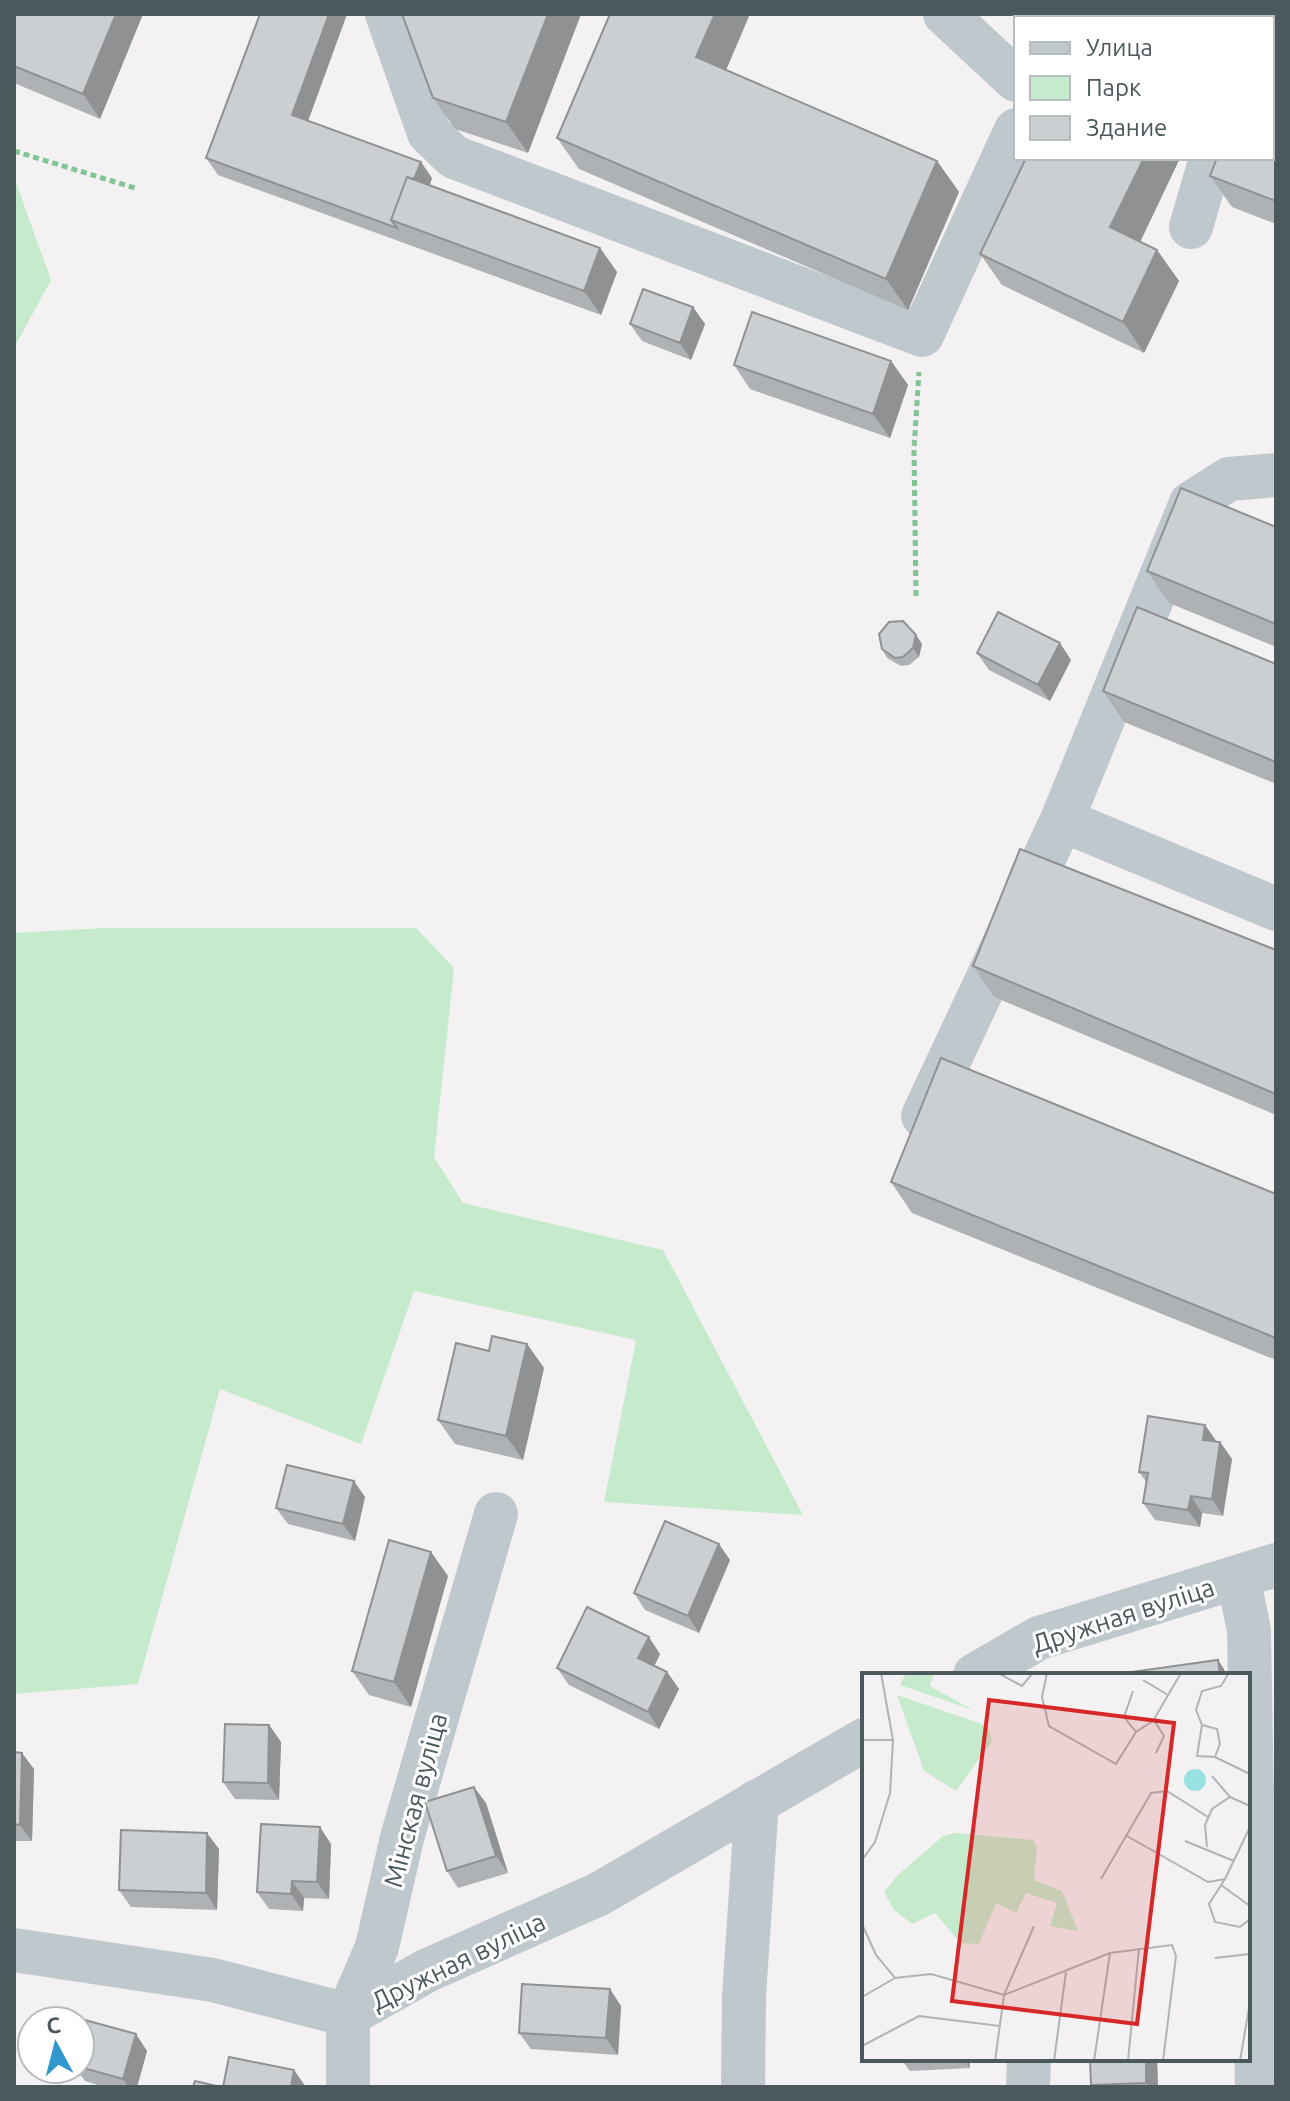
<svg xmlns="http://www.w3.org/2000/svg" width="1290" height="2101" font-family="Ubuntu,sans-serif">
<rect width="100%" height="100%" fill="#f3f1f2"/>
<path fill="#c6ebcc" d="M14,177l37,103 -37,68z
M105,928h311l38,40 -20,189 29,46 200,47 140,265 -199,-13 32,-162 -222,-49 -53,153 -141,-55 -82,295 -124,10v-761z"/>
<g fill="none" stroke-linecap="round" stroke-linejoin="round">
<path stroke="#81c595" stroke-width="5" stroke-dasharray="6 4" stroke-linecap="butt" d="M14,151l121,37
M916,596l-2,-147 5,-77"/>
<path stroke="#bfc8cc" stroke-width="44" d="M387,14l42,119 25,24 468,178 94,-205
M945,14l71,66
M1127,18l5,-4
M1191,227l20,-69
M1062,820l214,89
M923,1116l139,-296 129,-317 38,-24 47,-4
M1238,1577l11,53 8,457
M975,1675l64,-37 237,-73
M14,1950l199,30 135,35 78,-44 173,-77 265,-154
M348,2087v-72l29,-68 25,-109 94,-324
M743,2087l1,-91 13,-195
M1028,2087l1,-28"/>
</g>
<path fill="#afb2b5" d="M14,14h129l-43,105 -86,-36z
M347,14l-39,107 124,57 -2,7 170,63 17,24 -16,43 -383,-140 -12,-17z
M581,14l-53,139 -73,-24 -22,-31z
M1276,14v210l-44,-17 -22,-31z
M726,70l211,91 22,31 -51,118 -329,-141 -22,-31z
M1026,158h154l-40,84 17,8 22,31 -35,72 -142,-68 -22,-31z
M693,307l12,17 -14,36 -49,-19 -12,-17z
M891,361l17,24 -18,53 -140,-49 -16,-24z
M1276,527v120l-107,-44 -22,-32z
M916,635l6,9 -3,13 -10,8 -8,1 -14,-8 -5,-9z
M977,653l94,7 -21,41 -61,-31z
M1276,664v120l-152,-62 -21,-31z
M1276,950v165l-282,-118 -21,-31z
M891,1182l385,12v166l-364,-147z
M527,1344l17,24 -21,92 -68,-16 -17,-24 51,-69z
M1217,1442h3l12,17 -9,57 -21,-3 -2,14 -45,-7 -12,-17 3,-21 -7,-10z
M365,1497l-10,44 -67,-17 -12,-16z
M730,1560l-31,73 -54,-23 -11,-17z
M448,1576l-37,131 -42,-12 -17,-24z
M660,1654l-6,12 13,6 12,17 -20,40 -90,-44 -12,-17z
M269,1725l12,17 -2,58 -44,-1 -12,-17z
M14,1752l20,17 -2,72h-18z
M486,1803l22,70 -50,15 -11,-17z
M331,1844l-2,55 -25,-1 -1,13 -34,-2 -12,-17z
M219,1849l-2,61 -86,-3 -12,-17z
M621,2006l-3,49 -87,-6 -12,-16z
M80,2040l67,11 -10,36h-33l-19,-6 -9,-12h4z
M901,2059h68l1,9 -60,3z
M1090,2059h67l1,28h-65l-2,-2z"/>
<path fill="#8f9193" d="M116,14h27l-43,105 -17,-25z
M329,14h18l-43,118 -12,-17z
M548,14h33l-53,139 -22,-31z
M715,14h35l-32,75 -22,-32z
M1144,158h36l-48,101 -22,-32z
M937,161l22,31 -51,118 -22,-31z
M421,162l11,16 -18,51 -16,-6z
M600,248l17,24 -16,43 -17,-24z
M1157,250l22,31 -35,72 -21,-31z
M693,307l12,17 -14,36 -11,-17z
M891,361l17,24 -18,53 -17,-24z
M916,635l6,9 -3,13 -6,-9z
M1060,643l11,17 -21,41 -12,-16z
M527,1344l17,24 -21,92 -17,-24z
M1205,1425l12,17 -14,-2z
M1220,1442l12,17 -9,57 -11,-17z
M354,1481l11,16 -10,44 -12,-17z
M1191,1496l11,17 -2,14 -12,-17z
M719,1544l11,16 -31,73 -11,-17z
M431,1552l17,24 -37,131 -17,-25z
M649,1637l11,17 -10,21 -12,-17z
M1218,1660l6,9 1,6h-5z
M667,1672l12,17 -20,40 -11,-17z
M269,1725l12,17 -2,58 -11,-17z
M22,1753l12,16 -2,72 -12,-16z
M474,1787l12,16 22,70 -12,-17z
M320,1827l11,17 -2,55 -12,-17z
M207,1833l12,16 -2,61 -11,-17z
M292,1881l12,17 -1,13 -12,-17z
M610,1989l11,17 -3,49 -12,-17z
M136,2034l11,17 -10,36h-9l-5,-8z
M964,2059h5l1,9z
M1146,2059h11l1,28h-9l-3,-4z
M294,2070l12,17h-15z"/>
<path fill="#cccfd2" stroke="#8f9193" stroke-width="2" d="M14,14h102l-33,80 -69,-28z
M260,14h69l-37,101 129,47 -7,17 -7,-2 -16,43 6,8 -191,-70z
M402,14h146l-42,108 -73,-24z
M610,14h105l-19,43 241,104 -51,118 -329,-141z
M1273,14h3v187l-66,-25 7,-18h55l-1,-140z
M1026,158h118l-34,69 47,23 -34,72 -143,-68z
M407,177l193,71 -16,43 -193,-71z
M643,289l50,18 -13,36 -50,-19z
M752,312l139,49 -18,53 -139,-49z
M1181,488l95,39v97l-129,-53z
M1137,607l139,57v98l-173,-71z
M998,612l62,31 -22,42 -61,-32z
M903,621l13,14 -3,13 -10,9 -8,1 -13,-9 -3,-15 10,-12z
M1020,849l256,101v144l-303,-128z
M941,1058l335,136v144l-385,-156z
M492,1336l35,8 -21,92 -68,-16 18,-77 33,8z
M1148,1416l57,9 -2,15 17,2 -8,57 -21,-3 -3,14 -45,-7 5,-30 -9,-1z
M287,1465l67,16 -11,43 -67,-16z
M665,1521l54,23 -31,72 -54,-23z
M389,1540l42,12 -37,130 -42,-11z
M587,1607l62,30 -11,21 29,14 -19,40 -91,-44z
M1218,1660l2,15h-89v-3z
M225,1724l44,1 -1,58 -45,-1z
M14,1752l8,1 -2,72 -6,-1z
M474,1787l22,69 -49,15 -22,-69z
M261,1824l59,3 -3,55 -25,-1 -1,13 -34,-2z
M121,1830l86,3 -1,60 -87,-3z
M522,1984l88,5 -4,49 -87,-5z
M85,2020l51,14 -13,45 -43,-12v-27z
M229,2057l65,13 -3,17h-68z
M1090,2059h56v24l-55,2z
M195,2081l26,6h-28z"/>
<g text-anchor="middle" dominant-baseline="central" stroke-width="6" stroke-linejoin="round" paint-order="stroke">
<g font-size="26" fill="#4b585c" stroke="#fff">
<text transform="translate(1123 1615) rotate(-18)">Дружная вуліца</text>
<text transform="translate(415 1800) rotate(-75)">Мінская вуліца</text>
<text transform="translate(458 1961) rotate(-26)">Дружная вуліца</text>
</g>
</g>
<g transform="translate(862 1673)">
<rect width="388" height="388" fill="#f3f1f2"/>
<path d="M44,0h28l-4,13 43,24 -73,-25zM35,22l91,31 4,15 -36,50 -32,-20zM94,160l77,7 4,7 -3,33 28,11 16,40 -28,-5 7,-23 -31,-10 -10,20 -20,-10 -17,41 -19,-1 -25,-30 -23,11 -18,-14 -10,-18 14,-17 45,-39z" fill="#c6ebcc"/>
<path d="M322 107a11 11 0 1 1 22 0a11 11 0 1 1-22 0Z" fill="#98e2e1"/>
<path fill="none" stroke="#b0b4b6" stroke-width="2" d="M136,0l24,13 11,-13M185,0l-5,24 7,29 67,38 20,-32 17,-11 28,-48M367,0l-8,13 -19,5 -6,19 6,15 -5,31 18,1 35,17M281,7l25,15M271,18l-9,26 12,15M292,47l10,16 -8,17M340,52l15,4 3,15 -5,13M0,67h31M350,103l18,21M265,163l81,46 17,-3 25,-52M323,168l49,20M345,174l-2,-22 7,-16 18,-12 20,9M0,187l13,-18 15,-49 3,-53 -12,-67M239,206l50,-86 16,-2 41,26M363,206l-16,25 6,18 25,5 10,-8M359,212l29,21M0,251l14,31 19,23 36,-4 73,21 106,-42 62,-8 4,11 -13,105M353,285l35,-4M0,324l33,-19M0,373l57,-30 81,10M133,388l9,-66 30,-69M192,388l12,-89M232,388l16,-108M266,388l11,-113M378,388l10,-59"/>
<path fill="#d62828" fill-opacity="0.15" stroke="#d62828" stroke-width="4" d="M127,27l185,23 -37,301 -185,-23z"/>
<rect width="388" height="388" fill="none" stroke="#4b585c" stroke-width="4"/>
</g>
<rect width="1290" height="2101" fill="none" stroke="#4b585c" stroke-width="32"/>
<rect x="1014" y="16" width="260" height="144" fill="#ffffff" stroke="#b7bcbe" stroke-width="2"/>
<rect x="1030" y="42" width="40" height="12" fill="#bfc8cc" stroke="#b7bcbe" stroke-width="2"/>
<text x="1086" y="56" font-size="24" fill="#4b585c">Улица</text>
<rect x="1030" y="76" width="40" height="24" fill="#c6ebcc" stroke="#b7bcbe" stroke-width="2"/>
<text x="1086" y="96" font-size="24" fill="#4b585c">Парк</text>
<rect x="1030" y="116" width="40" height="24" fill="#cccfd2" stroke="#b7bcbe" stroke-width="2"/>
<text x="1086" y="136" font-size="24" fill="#4b585c">Здание</text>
<g transform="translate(56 2045) rotate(353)"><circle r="38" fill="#ffffff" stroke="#b7bcbe" stroke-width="2"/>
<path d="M0-6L14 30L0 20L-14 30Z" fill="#2f98cf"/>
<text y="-12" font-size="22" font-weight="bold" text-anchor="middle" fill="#4b585c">С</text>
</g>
</svg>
